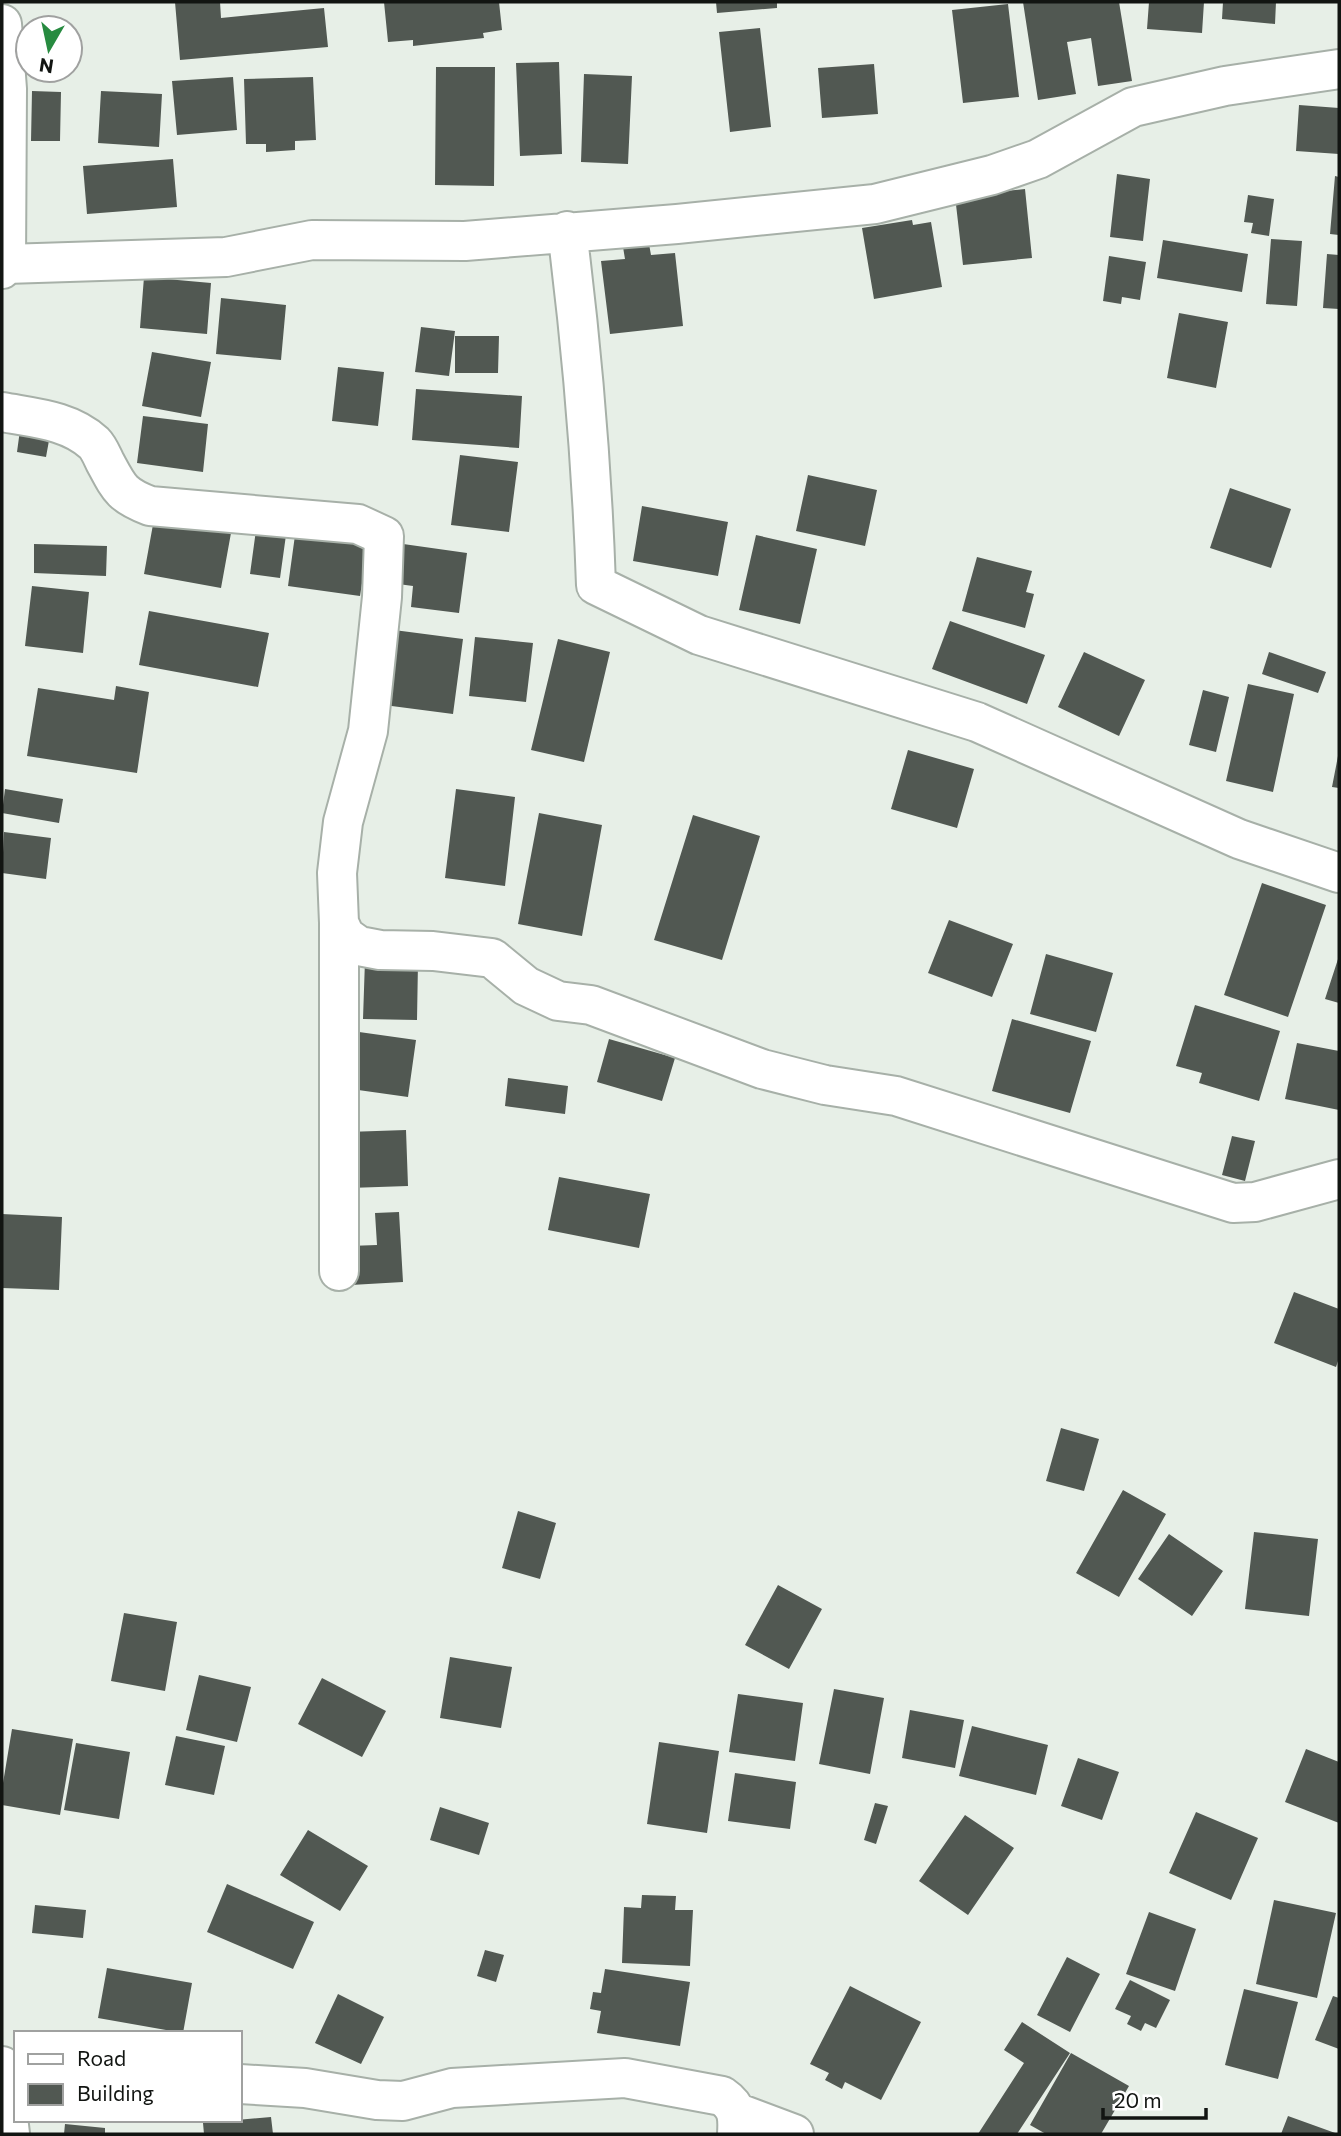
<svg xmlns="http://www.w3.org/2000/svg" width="1341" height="2136" font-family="Commissioner,sans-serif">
<rect width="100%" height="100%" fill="#e7efe7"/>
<path fill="#515852" d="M175,2h45l1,16 103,-10 4,39 -148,13z
M384,2h115l3,28 -19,3 1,5 -71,8v-6l-25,2z
M716,2h61v6l-60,5z
M1023,2h96l13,79 -34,5 -7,-48 -24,4 9,52 -38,6z
M1149,2h55l-2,31 -55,-4z
M1223,2h53l-1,22 -53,-5z
M1008,4l11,93 -56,6 -11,-93z
M760,28l11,99 -41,5 -11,-100z
M559,62l3,92 -42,2 -4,-93z
M874,64l4,50 -56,4 -4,-50z
M436,67h59l-1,119 -59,-1z
M584,74l48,2 -4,88 -47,-2z
M233,77l4,53 -60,5 -5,-54z
M313,77l3,63 -21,1v9l-29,2v-8h-20l-2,-65z
M32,91l29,1 -1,49h-29z
M101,91l61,3 -3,53 -61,-4z
M1299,105l40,3v46l-43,-3z
M173,159l4,48 -90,7 -4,-48z
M1117,174l33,5 -7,62 -33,-4z
M1335,176l4,1v58l-9,-1z
M1025,189l7,69 -69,7 -8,-69z
M1248,195l26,4 -5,37 -18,-3 2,-10 -9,-1z
M912,220l1,5 18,-3 11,65 -68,12 -12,-71z
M1271,239l31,2 -5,65 -31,-2z
M1163,240l85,14 -6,38 -85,-14z
M649,244l2,11 24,-2 8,73 -73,8 -9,-73 24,-2 -2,-12z
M1327,254l12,1v54l-16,-1z
M1109,256l37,6 -6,38 -18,-3 -1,7 -18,-3z
M144,277l67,6 -4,51 -67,-6z
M221,298l65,7 -5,55 -65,-6z
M1179,313l49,9 -12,66 -49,-10z
M421,327l34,4 -6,45 -34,-4z
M455,336h44l-1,37h-43z
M152,352l59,10 -10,55 -59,-11z
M338,367l46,5 -6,54 -46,-5z
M416,389l106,7 -3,52 -107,-8z
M143,416l65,8 -5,48 -66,-9z
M20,430l30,5 -4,22 -29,-5z
M460,455l58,7 -9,70 -58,-7z
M808,475l69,15 -12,56 -69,-15z
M1230,488l61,21 -20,59 -61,-20z
M642,506l86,16 -10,54 -85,-15z
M156,508l77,14 -12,66 -77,-14z
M296,528l73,11 -9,57 -72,-10z
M256,530l30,5 -6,43 -30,-4z
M756,535l61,14 -17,75 -61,-14z
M389,542l78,11 -8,60 -48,-6 2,-21 -30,-4z
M34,544l73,2 -1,30 -72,-3z
M977,557l55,14 -6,21 8,2 -9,34 -63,-17z
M32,586l57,6 -6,61 -58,-7z
M149,611l120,22 -11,54 -119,-22z
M950,621l95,34 -18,49 -95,-35z
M394,630l69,9 -10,75 -69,-9z
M475,637l58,6 -7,59 -57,-6z
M558,639l52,13 -26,110 -53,-12z
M1084,652l61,28 -26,56 -61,-29z
M1269,652l57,20 -8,21 -56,-19z
M1248,684l46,10 -21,98 -47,-11z
M116,686l33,6 -12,81 -110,-17 11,-68 76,12z
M1203,690l26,7 -13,55 -27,-7z
M908,750l66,19 -17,59 -66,-19z
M1338,756h1v32l-7,-1z
M5,789l58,10 -4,24 -57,-10z
M456,789l59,8 -10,89 -60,-8z
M539,813l63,12 -20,111 -64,-12z
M693,815l67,21 -38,124 -68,-20z
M4,832l47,6 -5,41 -44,-6z
M1262,883l64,22 -38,112 -64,-22z
M949,920l64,24 -21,53 -64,-24z
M1046,954l67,19 -17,59 -66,-18z
M1339,956v47l-14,-4z
M365,960l53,2 -1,58 -54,-1z
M1195,1005l85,26 -21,70 -60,-18 3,-10 -26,-7z
M1012,1019l79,22 -21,72 -78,-22z
M352,1031l64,9 -8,57 -64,-9z
M609,1039l66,19 -13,43 -65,-19z
M1297,1043l42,8v59l-54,-11z
M508,1078l60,8 -3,28 -60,-8z
M406,1130l2,56 -59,2 -2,-56z
M1232,1136l23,5 -10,40 -23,-6z
M559,1177l91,17 -11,54 -91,-18z
M399,1212l4,70 -52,3 -2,-39 28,-1 -2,-32z
M2,1214l60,3 -3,73 -57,-2z
M1294,1292l45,17v49l-3,9 -62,-24z
M1061,1428l38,11 -15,52 -38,-10z
M1123,1490l43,24 -47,83 -43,-24z
M518,1511l38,12 -16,56 -38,-11z
M1254,1532l64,7 -9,77 -64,-7z
M1169,1534l54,37 -31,45 -54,-37z
M778,1585l44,24 -33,60 -44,-24z
M124,1613l53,9 -12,69 -54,-10z
M450,1657l62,10 -11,61 -61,-10z
M199,1675l52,12 -14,55 -51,-12z
M322,1678l64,33 -24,46 -64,-33z
M834,1689l50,9 -14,76 -51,-10z
M738,1694l65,9 -8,58 -66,-9z
M910,1710l54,10 -9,48 -53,-10z
M972,1726l76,19 -12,50 -77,-19z
M12,1729l61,10 -13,76 -58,-10v-16z
M176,1736l49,10 -11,49 -49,-10z
M659,1742l60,9 -12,82 -60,-9z
M76,1743l54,9 -11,67 -55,-9z
M1306,1749l33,13v61l-54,-21z
M1078,1758l41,14 -17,48 -41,-14z
M735,1773l61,9 -6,47 -62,-8z
M875,1803l13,3 -12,38 -12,-4z
M440,1807l49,16 -10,32 -49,-15z
M1196,1812l62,26 -27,62 -62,-27z
M965,1815l49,33 -46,67 -49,-34z
M308,1830l60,36 -28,45 -60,-36z
M227,1884l87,38 -21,47 -86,-37z
M642,1895l34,1 -1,14h18l-3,56 -68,-3 2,-56 17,1z
M1274,1900l62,13 -19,85 -61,-14z
M35,1905l51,5 -3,28 -51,-5z
M1149,1912l47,17 -21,62 -49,-17z
M485,1950l19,5 -8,27 -19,-6z
M1067,1957l33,17 -30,58 -33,-17z
M107,1968l85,15 -9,50 -85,-15z
M605,1969l85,13 -10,64 -83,-13 4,-22 -11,-2 3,-17 8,1z
M1130,1980l40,20 -14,28 -11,-5 -4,8 -14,-7 4,-8 -16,-7z
M850,1986l71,36 -40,78 -36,-18 -3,7 -17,-9 4,-7 -19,-9z
M1244,1989l54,13 -20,77 -53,-14z
M338,1994l46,23 -23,47 -46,-21z
M1333,1996l6,2v51l-24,-9z
M1022,2022l48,31 -53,81h-39l46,-71 -20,-13z
M1071,2053l58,33 -28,48h-55l-16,-9z
M1288,2116l50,18h-57z
M271,2117l2,17h-69l-1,-11z
M65,2124l40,4v6h-41z"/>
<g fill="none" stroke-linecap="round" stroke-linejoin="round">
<defs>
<path id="minor" d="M2,24l5,65 -1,175 -4,5
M567,231c15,118 25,236 29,354l103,50 278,87 262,117 100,34
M6,264l220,-7 86,-17 153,1 212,-17 198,-20 117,-29 46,-16 95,-52 92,-21 114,-17
M2,412c32,6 67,8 92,31 5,5 8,13 11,19 14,26 16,33 45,44l208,18 26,12 -2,61 -14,134 -25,91 -6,51 2,50 6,13 14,10 21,4 53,1 59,7 34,28 32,15 33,4 171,64 63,16 71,11 337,107 22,-1 84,-23
M339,923v348
M2,2066l8,68
M240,2084l65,4 72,12 26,1 49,-13 173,-10 97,18c16,11 16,21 15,38
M738,2113l56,21"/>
</defs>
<use href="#minor" stroke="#a7b0a8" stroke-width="42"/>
<use href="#minor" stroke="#fff" stroke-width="38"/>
</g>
<rect width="1341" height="2136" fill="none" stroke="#121512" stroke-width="7"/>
<rect x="14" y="2031" width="228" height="91" fill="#ffffff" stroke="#a0a1a0" stroke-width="2"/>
<rect x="28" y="2054" width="35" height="10" fill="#ffffff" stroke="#a0a1a0" stroke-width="2"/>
<text x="77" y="2066" font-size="21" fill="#121512">Road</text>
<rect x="28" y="2084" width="35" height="21" fill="#515852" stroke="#a0a1a0" stroke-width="2"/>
<text x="77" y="2101" font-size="21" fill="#121512">Building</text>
<g transform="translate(49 49) rotate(189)"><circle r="33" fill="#ffffff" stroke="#a0a1a0" stroke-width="2"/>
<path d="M0-5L12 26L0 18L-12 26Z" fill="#278b40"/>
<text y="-10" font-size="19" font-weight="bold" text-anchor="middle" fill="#121512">N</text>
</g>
<path d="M1103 2108v10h103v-10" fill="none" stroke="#121512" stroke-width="3.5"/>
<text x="1114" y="2108" font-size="21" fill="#121512" stroke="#ffffff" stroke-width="5" paint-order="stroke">20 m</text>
</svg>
